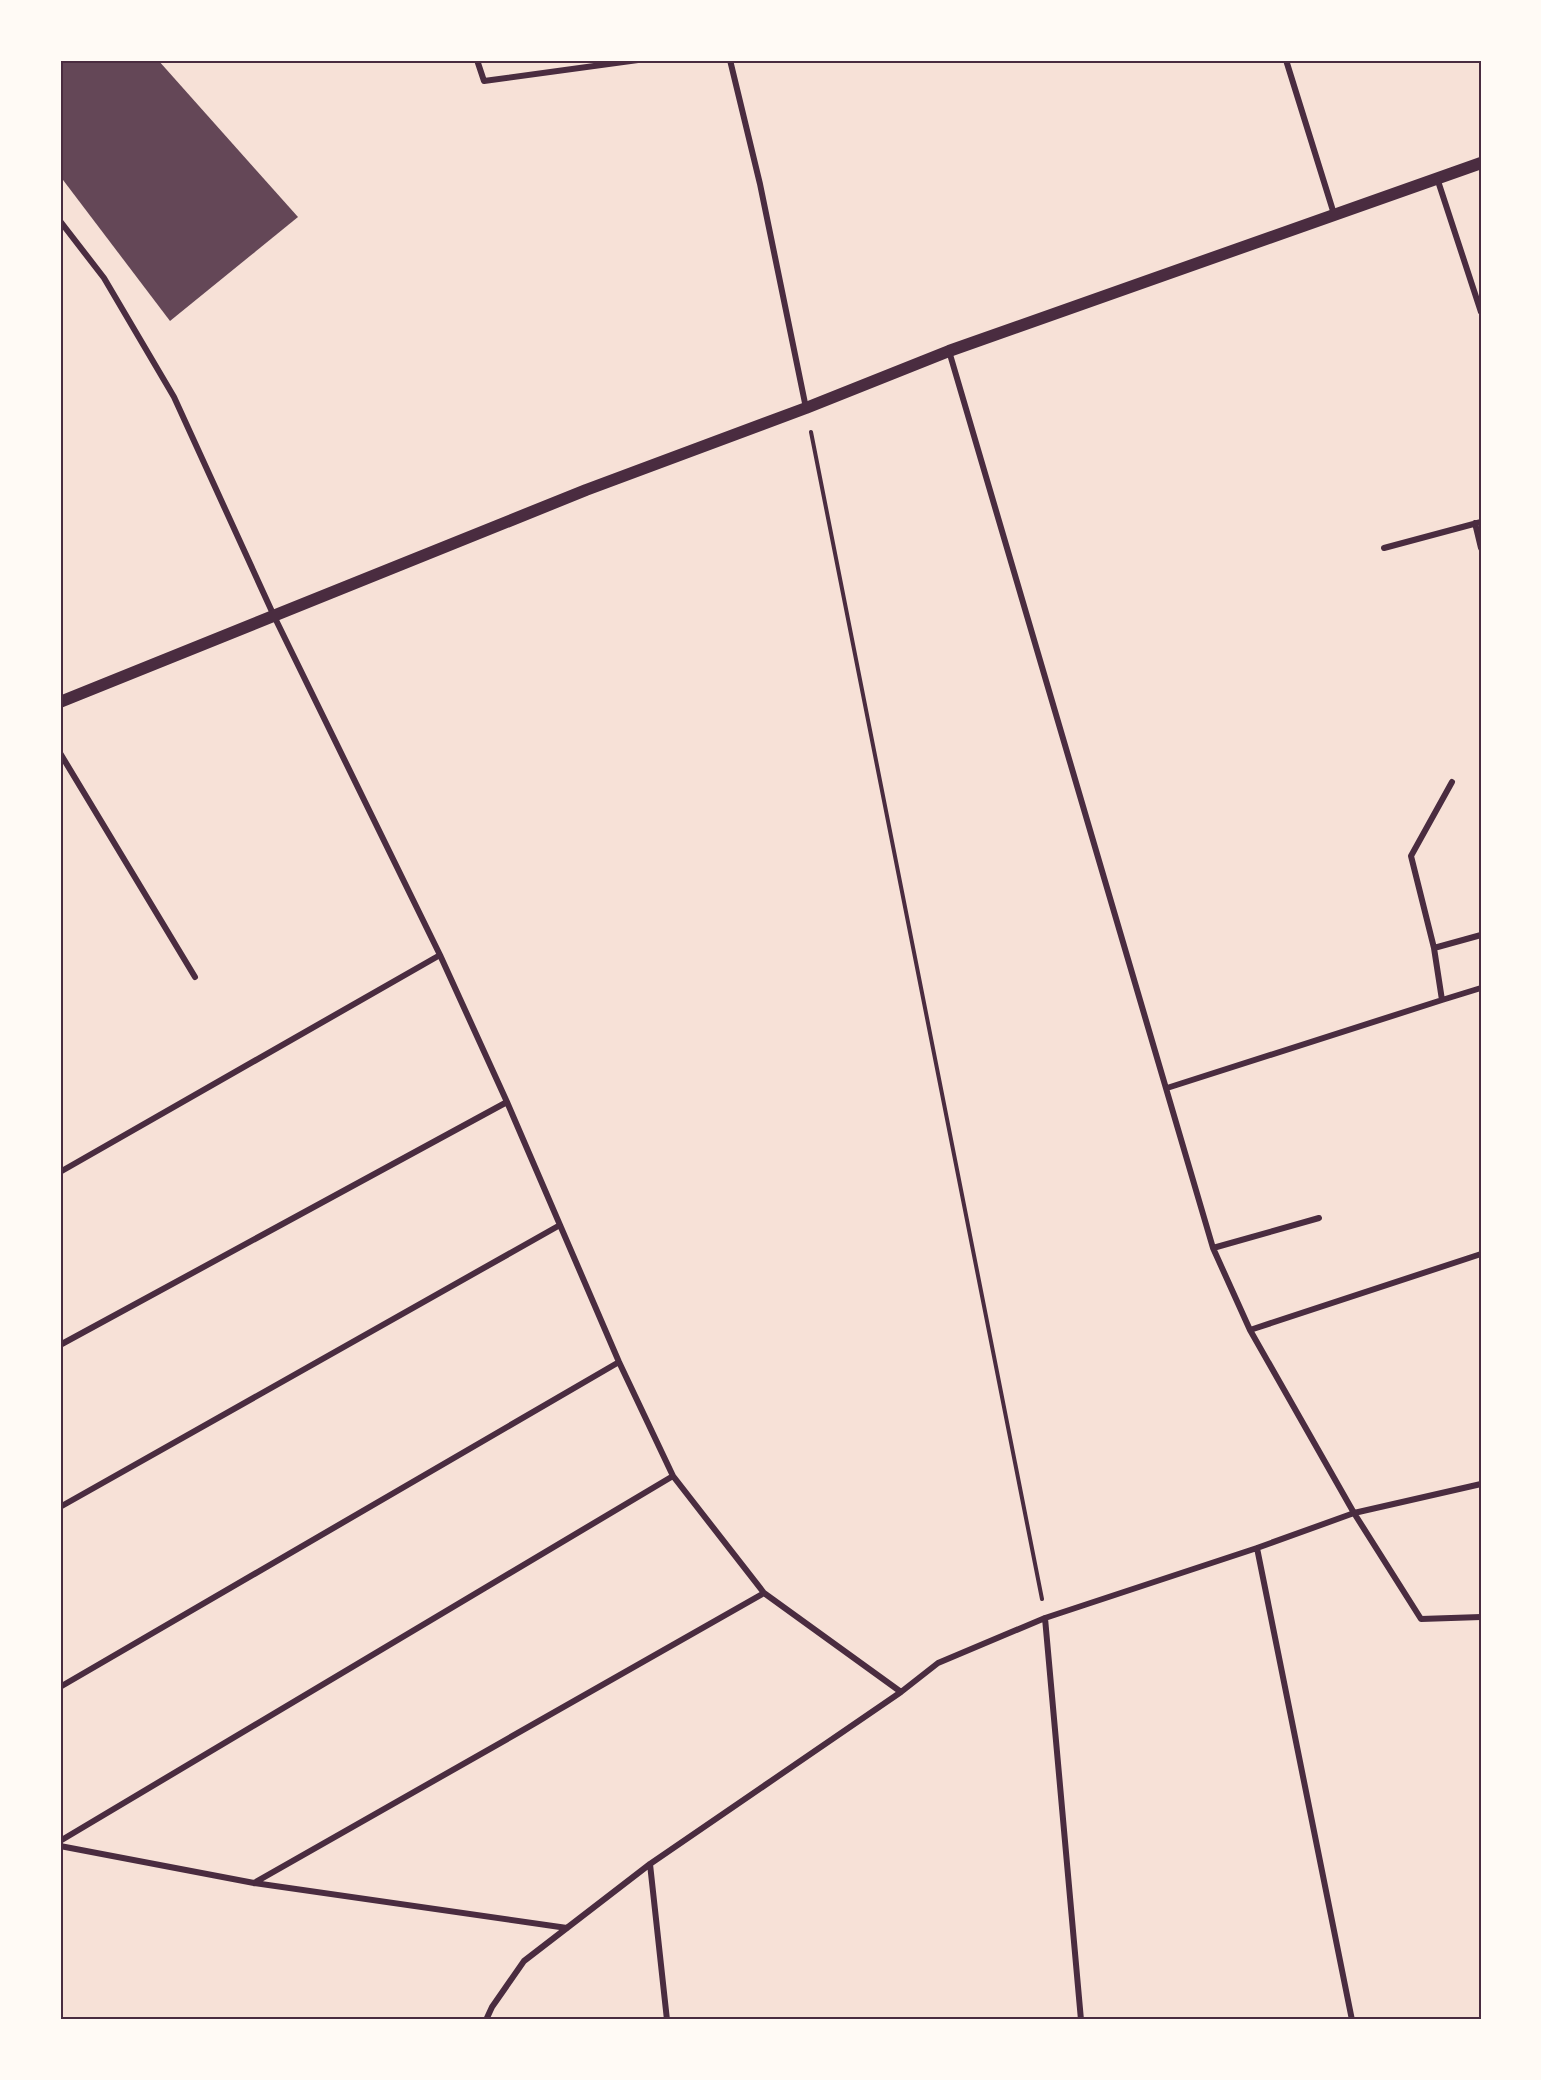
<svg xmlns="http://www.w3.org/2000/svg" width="1541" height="2080" font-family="Barlow,sans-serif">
<rect width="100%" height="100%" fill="#f7e1d7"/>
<path fill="#644757" d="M60,60h98l140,157 -128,104 -110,-145z"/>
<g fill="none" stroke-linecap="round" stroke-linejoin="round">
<path stroke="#4a2c40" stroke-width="4" d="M811,432l231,1167"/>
<path stroke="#4a2c40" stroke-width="6" d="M477,60l7,21 154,-21
M730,60l30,124 46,224
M1286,60l48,154
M1437,178l44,134
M60,221l44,57 70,119 100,219 166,339 67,147 112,260 54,114 91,117 137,99 37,-29 107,-45 212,-70 97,-35 -104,-183 -37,-82 -264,-897
M1475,523l6,25
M1384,548l97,-26
M60,753l135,224
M1434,948l47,-13
M1442,1000l39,-12
M1167,1088l275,-88 -8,-52 -23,-92 41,-74
M60,1172l380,-217
M1213,1248l106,-30
M1250,1330l231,-76
M60,1345l447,-243
M1481,1484l-127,29 67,106 60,-2
M60,1507l500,-282
M1257,1548l95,472
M1045,1618l36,402
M60,1687l559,-325
M60,1841l613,-365
M60,1846l194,37 313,45
M650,1864l17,156
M254,1883l510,-290
M486,2020l6,-13 32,-46 126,-97 251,-172"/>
<path stroke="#4a2c40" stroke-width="12" d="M60,702l526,-212 220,-82 143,-57 532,-188"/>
</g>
<rect width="1541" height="2080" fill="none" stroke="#fffaf5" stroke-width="123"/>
<rect x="62" y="62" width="1418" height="1956" fill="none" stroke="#4a2c40" stroke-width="2"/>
</svg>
